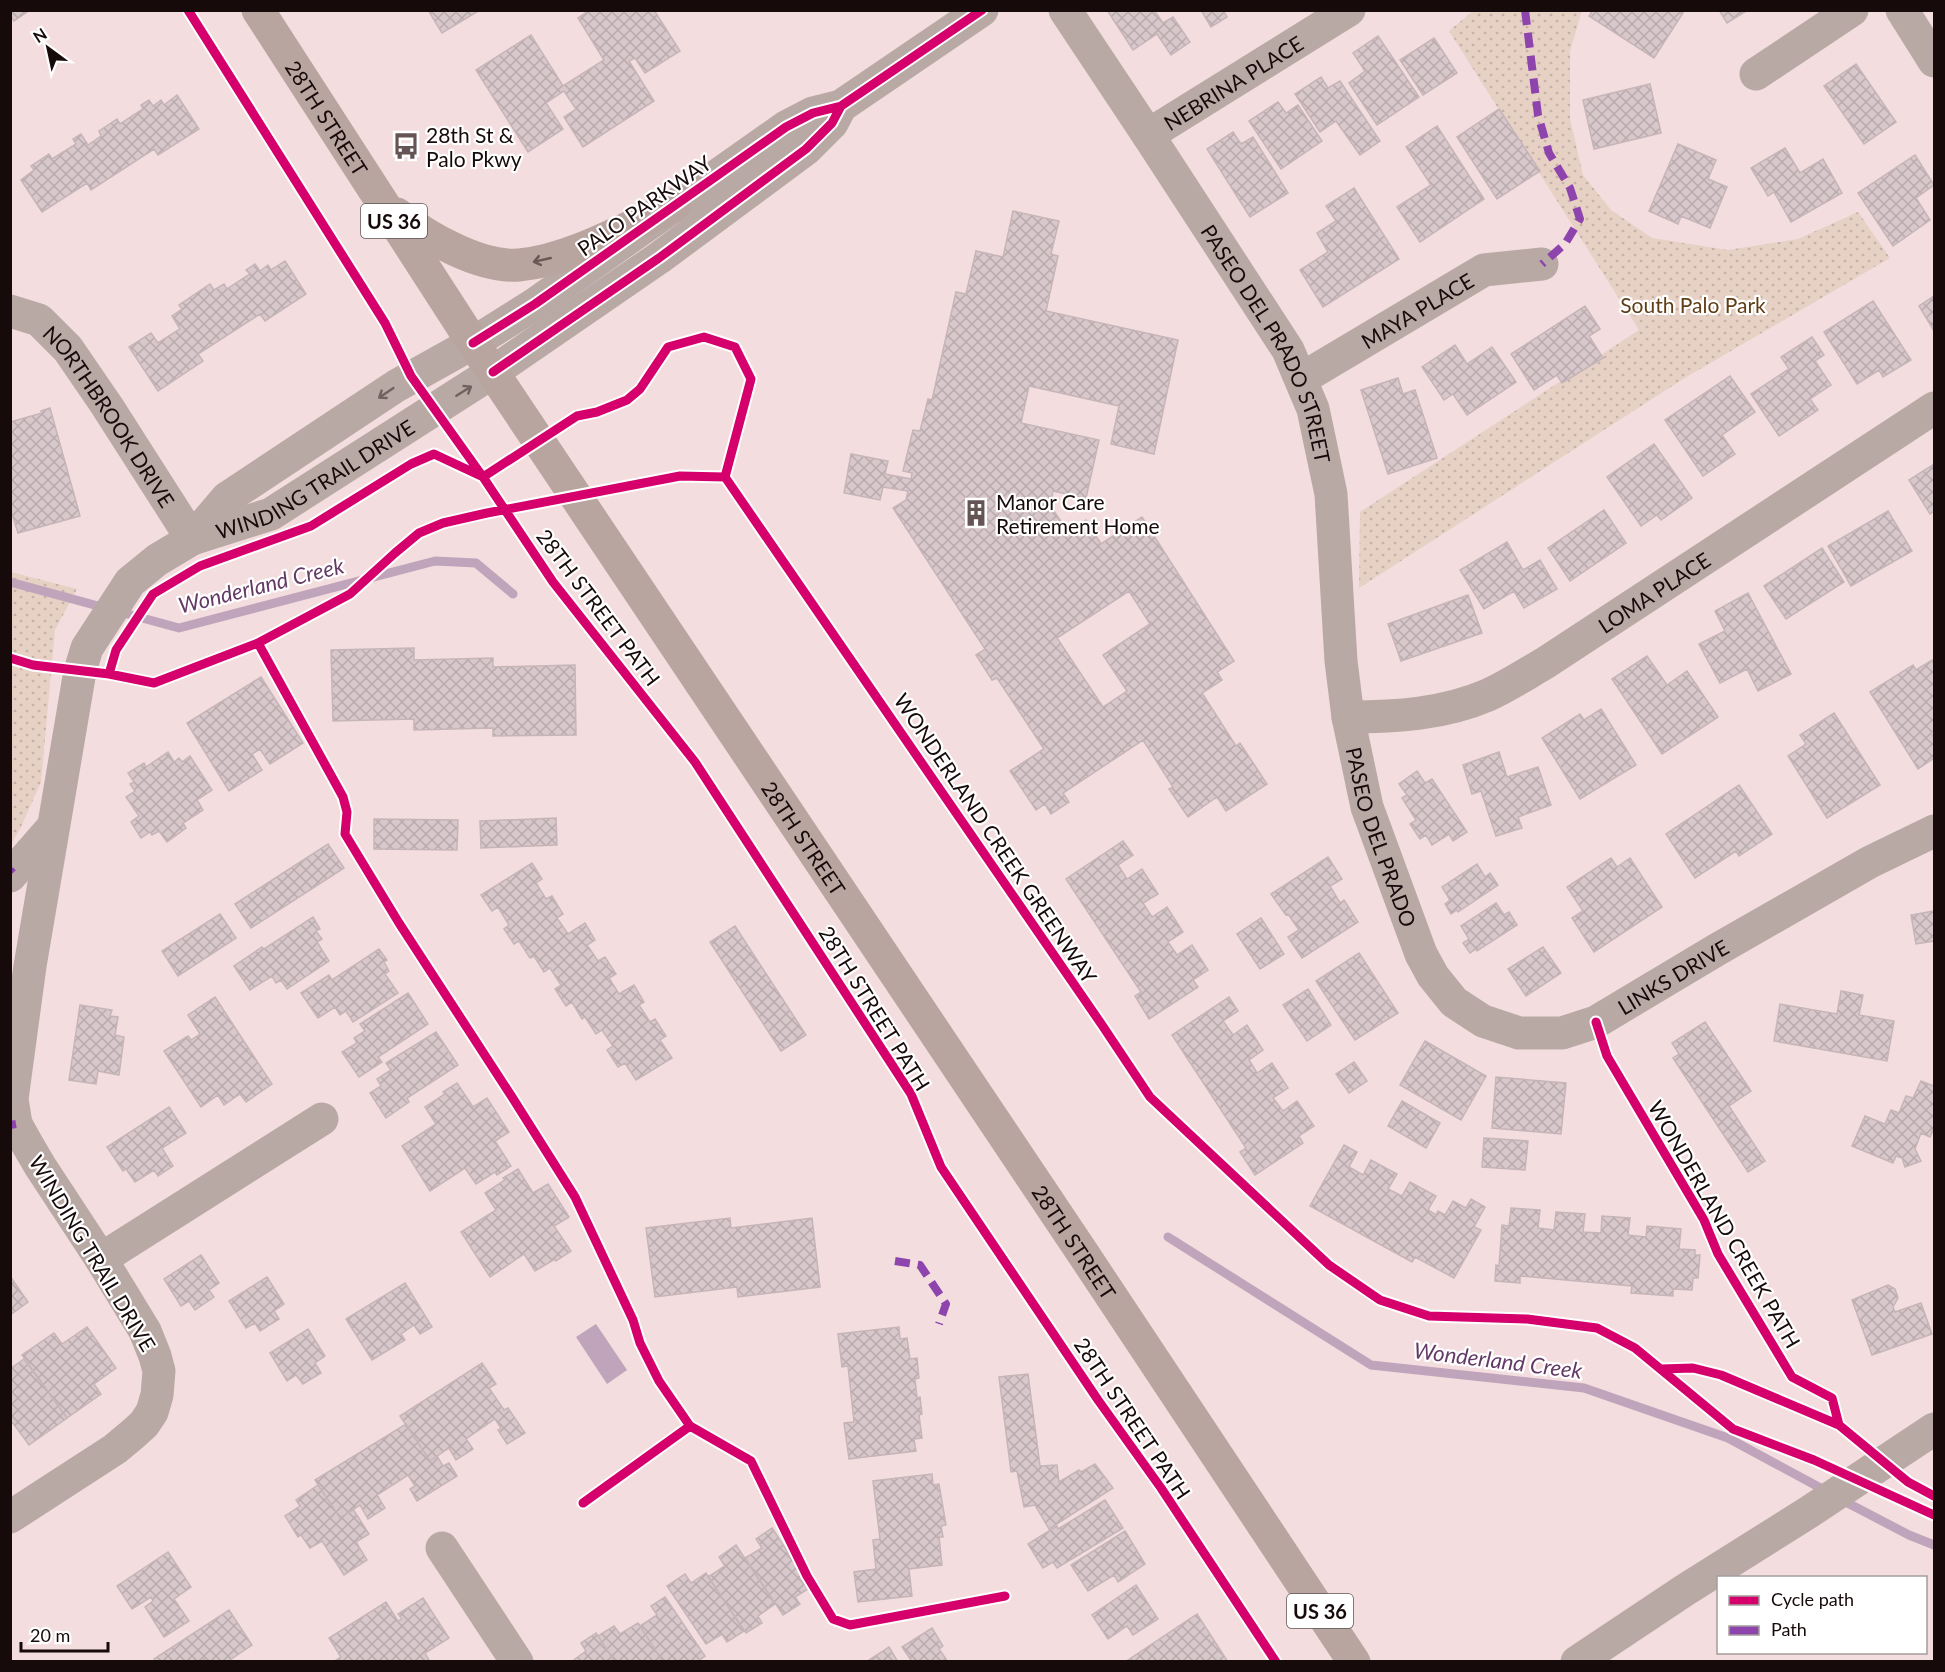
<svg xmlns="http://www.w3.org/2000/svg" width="1945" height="1672" font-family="Lato,sans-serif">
<defs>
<pattern id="park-dots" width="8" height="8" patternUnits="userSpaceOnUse" patternTransform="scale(1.5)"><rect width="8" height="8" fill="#e7d0c4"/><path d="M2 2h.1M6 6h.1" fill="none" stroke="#c5b1a7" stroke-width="1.8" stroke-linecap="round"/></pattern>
<pattern id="building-cross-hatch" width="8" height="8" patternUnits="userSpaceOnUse" patternTransform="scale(1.5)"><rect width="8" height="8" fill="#d8c7cb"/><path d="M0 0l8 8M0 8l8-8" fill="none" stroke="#b9aaad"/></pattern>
</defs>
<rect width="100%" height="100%" fill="#f4ddde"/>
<path fill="url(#park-dots)" d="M1473,11h109l-12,40v68l13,56 28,35 41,28 76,12 70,-11 60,-27 32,46 -207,121 -324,209 1,-76 279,-182 -190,-299z
M11,572l66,17 -22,41 -14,152 -21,47 -9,15z"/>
<path fill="#c0a4bb" d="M596,1324l31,46 -20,14 -31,-47z"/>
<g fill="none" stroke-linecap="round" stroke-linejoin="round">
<path stroke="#c0a4bb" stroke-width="9" d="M10,582l169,46 256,-67 41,2 37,31
M1168,1237l203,128 213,23 144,50 100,54
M1840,1499l69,36 25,10"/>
</g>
<path fill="url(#building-cross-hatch)" stroke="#c6b5b8" stroke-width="1.5" fill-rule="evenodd" d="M10,10h20l-16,11 -4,-6z
M428,10h52l-38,23z
M590,10h64l26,41 -35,22 -10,-15 -6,3 25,40 -71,46 -19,-30 12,-8 -12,-18 -18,12 17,26 -35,23 -52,-82 55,-35 32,51 41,-26 -26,-42z
M1107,10h47l9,13 10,-6 17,25 -19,13 -14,-21 -24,16z
M1201,10h22l4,7 -16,10z
M1593,10h86l4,3 -29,45 -65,-42z
M1719,10h29l-21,13z
M1378,36l41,61 -42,28 -28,-42 16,-12 -12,-18z
M1434,38l23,35 -34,22 -23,-35z
M1856,64l40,58 -32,22 -40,-58z
M1321,77l7,11 12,-7 40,60 -20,14 -24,-34 -16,11 -25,-38z
M1650,84l11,49 -67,16 -11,-49z
M177,95l22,34 -41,26 -4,-6 -63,41 -4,-7 -45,29 -21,-32 13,-10 -3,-4 18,-12 3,5 24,-15 -3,-5 8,-5 7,11 13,-9 -2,-5 18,-12 3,5 23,-15 -2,-4 8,-5 4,6 8,-6 3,5z
M1278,102l8,11 12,-8 24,36 -41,28 -32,-48z
M1499,109l41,62 -43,28 -40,-62z
M1437,126l47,73 -64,43 -23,-35 34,-22 -25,-38z
M1233,132l8,12 12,-7 35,56 -38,24 -43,-68z
M1678,144l38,16 -8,19 19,8 -17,41 -29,-12 -3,8 -29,-13z
M1785,148l15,25 23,-14 19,34 -51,29 -17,-30 -6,4 -17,-28z
M1915,155l19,30 -18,13 14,22 -37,26 -35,-53z
M1354,188l45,71 -76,48 -23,-37 28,-18 -11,-19 19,-12 -10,-15z
M1013,211l46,10 -8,33 7,2 -12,55 132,29 -24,114 -43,-10 8,-38 -90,-20 -8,37 78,17 -13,58 -33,-7 -3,14 18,27 18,-12 15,24 41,-27 92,144 -17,11 5,8 -20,13 34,53 4,-3 27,41 -41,27 -9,-14 -29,20 -19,-28 4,-2 -30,-47 -80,53 6,9 -18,12 -6,-10 -9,6 -26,-39 34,-22 -47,-71 -5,2 -16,-25 9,-6 -92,-141 13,-8 2,-9 -25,-4 -3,13 -36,-7 7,-39 37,7 -3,13 26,5 1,-6 -9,-2 10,-41 7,1 8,-32 4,1 24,-108 10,2 10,-43 27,6zM1129,591l21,33 -47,31 24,36 -24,16 -46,-69z
M285,261l21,33 -41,27 -5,-7 -62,40 5,7 -45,30 -29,-44 22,-14 7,10 22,-14 -8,-13 10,-7 -3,-4 31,-21 4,6 10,-6 3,5 23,-15 -4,-4 9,-6 5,7 8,-6 3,5z
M1934,296v35l-15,-25z
M1873,301l38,59 -28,17 -4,-7 -22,14 -33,-52z
M1585,306l15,23 -11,7 14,22 -41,25 -5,-8 -23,15 -23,-36z
M1812,337l12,18 -9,6 16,24 -21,14 8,11 -39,26 -28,-42 38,-25 -8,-12z
M1455,345l12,19 25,-17 24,35 -49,33 -14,-21 -9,6 -22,-33z
M1730,376l25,36 -33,23 13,19 -32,22 -38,-56z
M1398,378l5,16 12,-4 22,68 -49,16 -27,-84z
M50,408l30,108 -62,17 -8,-25v-86l32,-9 -1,-2z
M1654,444l38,54 -31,22 -4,-5 -16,11 -34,-49z
M1934,464v47l-4,3 -21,-34z
M1604,510l22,33 -56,38 -22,-33z
M1888,511l24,40 -61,35 -23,-40z
M1507,542l16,28 17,-10 17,29 -33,19 -10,-17 -30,18 -24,-39z
M1822,548l22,34 -58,37 -22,-33z
M1748,593l43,81 -33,17 -11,-22 -27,14 -21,-39 26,-13 -10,-20z
M1468,595l14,38 -81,28 -13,-37z
M414,648v12l79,-2v9l82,-2 1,70 -83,1v-8l-79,2v-11l-81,2 -2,-71z
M1647,656l20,29 20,-14 31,46 -56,37 -50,-75z
M1932,660l2,5v66l-3,2 3,5v20l-16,11 -48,-77 43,-27 3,5z
M261,677l42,66 -33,21 -10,-15 -8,5 10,16 -33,21 -42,-68z
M1601,709l35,56 -56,34 -38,-61 38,-24 4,6z
M1834,713l46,72 -53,33 -39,-62 18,-12 -6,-9z
M168,752l6,10 5,-4 3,4 8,-6 22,34 -15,10 6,10 -20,13 3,5 -19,14 -8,-11 -7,4 -2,-3 -9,6 -10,-16 8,-6 -13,-19 9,-6 -5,-7 4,-2 -6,-9 16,-10 2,4z
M1499,752l8,25 31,-10 13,38 -33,12 4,11 -26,8 -15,-45 -9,3 -9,-29z
M1417,771l8,12 7,-4 35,53 -14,9 -4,-7 -17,11 -6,-10 -6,4 -10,-15 6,-4 -14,-22 5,-3 -8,-11z
M1739,785l33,49 -33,22 -3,-5 -41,27 -29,-44z
M556,818l1,27 -76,3 -1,-27z
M374,819l84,1 -1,30 -83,-1z
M1123,841l10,14 -15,10 9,14 15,-10 16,25 -15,9 9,14 15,-10 16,25 -15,10 9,13 15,-10 16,25 -15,10 5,7 -49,32 -14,-23 6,-4 -75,-113z
M328,844l16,24 -93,60 -16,-24z
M1328,857l14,22 -12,7 10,17 4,-3 14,22 -56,36 -14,-21 11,-7 -11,-16 -2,1 -15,-21z
M1611,858l6,9 13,-9 32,49 -68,45 -22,-34 11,-7 -16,-24z
M532,863l10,16 -6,4 10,16 6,-3 11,18 -6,4 11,16 17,-11 10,17 -8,5 11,16 7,-4 11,17 -7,4 10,16 15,-9 10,17 -5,3 11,17 5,-3 11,17 -6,4 12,18 -36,22 -11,-17 -7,4 -11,-17 6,-4 -11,-16 -6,4 -11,-17 -3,2 -10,-17 -6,4 -11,-17 6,-4 -11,-17 -6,4 -10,-16 -4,2 -11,-17 -5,3 -10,-15 5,-4 -11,-18 -6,4 -11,-16z
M1477,864l8,13 5,-4 8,12 -40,27 -1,-2 -6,4 -6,-10 5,-4 -8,-13z
M1496,903l8,12 5,-3 8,13 -40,26 -1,-2 -6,4 -7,-10 6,-4 -8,-13z
M1934,911v30l-18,3 -5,-29z
M220,914l16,24 -58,38 -16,-25z
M313,917l7,12 -4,2 6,8 -5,3 12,19 -42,28 -6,-9 -5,3 -4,-7 -22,14 -16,-24 28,-19 2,2z
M1261,918l23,36 -24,15 -23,-35z
M735,926l71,109 -25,16 -71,-109z
M1543,947l18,26 -35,23 -18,-27z
M379,949l8,11 -3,2 5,9 -4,3 13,19 -45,29 -7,-11 -6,4 -5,-8 -17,11 -17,-25 28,-18 3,5z
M1359,953l39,60 -43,27 -39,-59z
M1308,989l23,36 -24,16 -24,-36z
M1841,991l22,4 -4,20 35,6 -7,40 -113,-20 6,-37 57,10z
M408,993l20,31 -50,33 4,5 -23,15 -17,-25 15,-9 -3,-5 11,-7 -5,-7z
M215,997l57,87 -26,18 -6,-8 -16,11 -6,-10 -17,12 -37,-56 24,-15 3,4 9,-6 -12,-19z
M1229,997l9,14 -15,10 10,14 14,-10 16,25 -14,10 8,13 15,-10 16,25 -15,10 10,13 14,-10 17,25 -15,10 4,7 -48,32 -15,-23 6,-4 -74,-113z
M80,1005l32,5 -2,6 8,1 -3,18 9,2 -5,38 -21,-4 -2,13 -27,-4z
M1705,1022l46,69 -22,15 36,55 -17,11 -75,-114 6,-4 -7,-11z
M436,1032l22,33 -51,33 2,4 -23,16 -16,-25 11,-7 -4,-7 14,-9 -5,-7z
M1425,1041l61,35 -25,44 -61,-35z
M1354,1062l13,19 -18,12 -13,-19z
M1496,1077l70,6 -5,51 -69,-6z
M1921,1081l13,5v42l-4,9 -9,-4 -6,16 6,12 -16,6 -3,-9 -6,-2 -3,7 -41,-17 13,-30 20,8 6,-14 8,3 7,-17 7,2z
M457,1083l16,24 14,-9 22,34 -14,9 16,25 -14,9 -2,-3 -19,12 -11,-16 -35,23 -28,-45 34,-22 -11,-17 20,-13 -2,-2z
M1402,1101l38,22 -14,25 -38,-22z
M169,1107l17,26 -24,15 11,18 -15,10 -4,-6 -19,12 -9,-13 -3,2 -16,-24z
M1484,1138l44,3 -3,29 -43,-3z
M1344,1145l13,7 -8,15 14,8 8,-15 26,14 -9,15 14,7 8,-14 26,14 -8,14 8,5 2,-4 7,4 8,-14 13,7 5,-9 14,8 -11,20 7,3 -27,48 -39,-21 -3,5 -102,-56z
M518,1169l15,24 15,-9 21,33 -15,9 17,25 -15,10 -1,-2 -20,12 -11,-17 -34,23 -29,-45 35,-22 -11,-17 20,-13 -2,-2z
M1511,1208l29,2 -2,18 16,2 2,-18 29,2 -2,18 18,1 1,-17 28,2 -2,17 18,2 1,-11 34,3 -2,20 16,1v5h5l-2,23h-5l-1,12 -19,-1v7l-42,-3 1,-7 -112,-10v7l-25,-2 1,-16 3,1 3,-41 7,1z
M730,1218l1,10 81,-10 8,69 -82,10 -1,-10 -82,10 -9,-69z
M201,1255l18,28 -10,7 5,7 -19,13 -6,-9 -8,5 -17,-27z
M10,1276l18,26 -18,13z
M267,1277l17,27 -10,7 5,8 -19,12 -5,-8 -9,5 -17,-27z
M405,1283l27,44 -12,7 -6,-9 -13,9 4,6 -33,20 -26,-41z
M1888,1285l7,4 3,9 -5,9 2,5 26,-9 11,31 -60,21 -20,-55z
M87,1327l29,41 -22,16 7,10 -34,24 -45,-63 32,-22 8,11z
M899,1327l1,12 7,-1 3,21 7,-1 2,20 -4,1 2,19 3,-1 2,17 -3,1 3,23 -8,1 2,12 -67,8 -5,-36 10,-1 -6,-56 -6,1 -4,-33z
M308,1329l17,27 -10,7 6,10 -18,11 -7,-9 -9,6 -17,-28z
M24,1359l43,59 -38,27 -16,-22 -3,2v-56z
M482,1363l14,21 -7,4 15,22 4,-2 17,25 -18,11 -9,-14 3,-2 -6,-9 -29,20 7,10 -17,11 -7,-12 -19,13 -30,-45z
M1028,1374l12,92 17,-1 2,17 20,-12 2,2 14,-8 18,24 -64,41 -14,-24 -11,2 -7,-36 -6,1 -12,-95z
M406,1424l24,37 7,-5 6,10 6,-3 8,13 -40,25 -7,-12 5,-3 -7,-11 -31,20 8,13 -17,11 -8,-14 -20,13 -25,-38z
M932,1474l1,11 6,-1 7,41 -5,1 2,11h-4l3,28 -33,4 3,27 -54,6 -4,-30 22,-3 -3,-29 7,-1 -7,-58z
M318,1485l22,33 13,-9 16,25 -13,8 11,18 -23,15 -22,-34 -12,7 -9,-13 -3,2 -13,-21 15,-10 -4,-6z
M1105,1500l18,28 -66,40 -4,-6 -10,6 -15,-24 29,-18 1,3z
M772,1528l39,59 -16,10 5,7 -17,11 -38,-57 17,-10 -6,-9z
M1125,1531l20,33 -27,18 -4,-7 -26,16 -17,-26z
M736,1545l39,59 -17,12 4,7 -16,10 -38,-56 17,-11 -6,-9z
M168,1552l23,35 -17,12 15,22 -25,16 -19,-30 8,-6 -2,-4 -19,12 -15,-23z
M706,1573l38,58 -17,11 -5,-8 -16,10 -39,-58 18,-12 6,9z
M1136,1585l22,34 -25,16 -6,-9 -19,13 -16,-24z
M665,1597l40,59 -8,6h-34l-23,-36 17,-11 -6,-9z
M423,1598l26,40 -24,15 5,9h-97l8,-5 -12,-19 57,-36 12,19 4,-2 -4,-5z
M229,1610l23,35 -22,15 1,1 -25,1 -2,-3 -3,3h-45l-2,-3z
M1197,1614l31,48h-103z
M638,1623l2,3 23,36h-48l-17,-26 16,-10 6,8z
M932,1628l11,18 -4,3 9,13h-39l2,-2 -9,-13z
M596,1633l19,29h-44l15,-11 -5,-8z
M889,1647l9,15h-32z"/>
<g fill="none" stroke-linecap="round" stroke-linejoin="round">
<g stroke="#b9a9a5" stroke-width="33">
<path id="s1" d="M1065,10l83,125 140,215 25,59 18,85 10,167 7,56 19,90 54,147 12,22 21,26 29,19 36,12h43l34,-11 122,-73 152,-87 64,-31"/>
<path d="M1902,10l32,51"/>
<path d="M1756,74l96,-64"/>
<path id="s2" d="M1148,135l201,-125"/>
<path id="s3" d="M10,311l29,9 29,29 39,57 85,133"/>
<path id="s4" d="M1301,379l183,-109 58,-6"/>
<path d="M192,539l35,-41 169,-112 77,-43 62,-39 251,-177 27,-14 28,-7 141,-96"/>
<path id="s5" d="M1348,717c48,0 96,-3 140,-22 20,-9 38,-21 57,-32l389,-255"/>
<path d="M10,876l43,-49"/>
<path d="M101,1259l221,-140"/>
<path id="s6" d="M10,1517l105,-68 18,-15 11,-10 8,-12 5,-17 2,-24 -4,-15 -10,-25 -44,-72 -61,-93 -14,-24 -10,-18 -4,-25 18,-133 50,-295 7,-23 43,-66 27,-22 35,-21 79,-25 222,-142 166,-114 147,-109 26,-26 9,-17"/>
<path d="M442,1548l75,114"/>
<path d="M1577,1662l108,-72 124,-78 125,-83"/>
</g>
<g stroke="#b9a5a0" stroke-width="33">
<path id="s7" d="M258,10l215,333 611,912 270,407"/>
<path d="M397,214c30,23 82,54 122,51 52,-5 107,-37 155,-59"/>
</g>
<path stroke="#8e44ad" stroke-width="8" stroke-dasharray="15 8" stroke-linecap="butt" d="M1525,10l13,105 11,38 21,35 10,31 -15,25 -23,20
M10,870l3,3
M10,1125l6,-1
M895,1261l25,4 26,39 -7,20"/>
<defs>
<path id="cycleway" d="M188,10l197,313 26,53 72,101 70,105 142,180 216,332 30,73 157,233 63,88 115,174
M473,343l62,-39 251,-177 27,-14 28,-7 141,-96
M493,372l166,-114 147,-109 26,-26 9,-17
M483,477l94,-61 20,-4 30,-12 13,-11 28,-42 36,-10 31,10 16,32 -26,98
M725,477l377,548 48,72 179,168 51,35 49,16 98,3 70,9 38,20 98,81 81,31 120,55
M258,643l85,154 4,15 -2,22 54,89 113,174 63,100 58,123 7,23 19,38 31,45 61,35 56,115 26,43 17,6 155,-29
M10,658l23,7 76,9 45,9 104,-40 92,-49 45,-41 24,-20 24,-10 44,-10 193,-37 45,1
M109,674l7,-24 37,-56 47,-28 111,-40 100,-62 23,-10 47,22
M1596,1022l11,34 97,164 14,34 74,123 40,21 7,27
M1661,1369l32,-1 28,7 118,50 69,57 26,14
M583,1503l107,-77"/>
</defs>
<use href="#cycleway" stroke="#fff" stroke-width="13"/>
<use href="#cycleway" stroke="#d6006c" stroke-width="9"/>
</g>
<defs><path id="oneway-shaft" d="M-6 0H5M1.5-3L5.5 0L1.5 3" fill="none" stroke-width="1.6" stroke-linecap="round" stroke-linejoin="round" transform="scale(1.5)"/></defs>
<use stroke="#685855" href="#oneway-shaft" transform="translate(542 260) rotate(167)"/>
<g stroke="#70615f">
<use href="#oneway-shaft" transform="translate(464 391) rotate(-32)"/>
<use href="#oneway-shaft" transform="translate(386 393) rotate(146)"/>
</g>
<defs>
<symbol id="bus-bare" viewBox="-9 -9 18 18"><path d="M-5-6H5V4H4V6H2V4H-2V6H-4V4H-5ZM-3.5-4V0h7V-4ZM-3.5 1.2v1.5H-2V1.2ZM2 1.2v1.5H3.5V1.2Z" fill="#645454" stroke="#fff" stroke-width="2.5" paint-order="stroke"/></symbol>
<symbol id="building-bare" viewBox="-9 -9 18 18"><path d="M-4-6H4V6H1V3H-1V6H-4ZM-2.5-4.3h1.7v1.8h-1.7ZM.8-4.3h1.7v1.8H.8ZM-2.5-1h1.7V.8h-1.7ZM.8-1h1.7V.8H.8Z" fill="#645454" stroke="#fff" stroke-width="2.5" paint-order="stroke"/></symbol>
</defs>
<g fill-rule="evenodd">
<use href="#bus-bare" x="387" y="127" width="38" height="38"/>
<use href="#building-bare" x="957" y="494" width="38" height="38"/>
</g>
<g text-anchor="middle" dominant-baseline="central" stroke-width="4.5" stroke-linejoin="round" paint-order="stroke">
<g fill="#fff" stroke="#5d5454" stroke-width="1.5">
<rect x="361" y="204" width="66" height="34" rx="4.5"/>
<rect x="1287" y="1594" width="66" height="34" rx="4.5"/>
</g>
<g font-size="20" font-weight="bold" fill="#170a0a">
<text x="394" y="221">US 36</text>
<text x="1320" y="1611">US 36</text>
</g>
<g font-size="21" fill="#170a0a" stroke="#fff">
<text stroke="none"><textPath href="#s2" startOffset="100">NEBRINA PLACE</textPath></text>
<text stroke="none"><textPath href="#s7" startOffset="128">28TH STREET</textPath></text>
<text transform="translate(644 205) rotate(-35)">PALO PARKWAY</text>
<text stroke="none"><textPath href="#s4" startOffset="135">MAYA PLACE</textPath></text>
<text stroke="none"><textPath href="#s1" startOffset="392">PASEO DEL PRADO STREET</textPath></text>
<text stroke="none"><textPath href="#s3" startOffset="150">NORTHBROOK DRIVE</textPath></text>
<text stroke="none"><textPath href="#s6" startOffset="1281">WINDING TRAIL DRIVE</textPath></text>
<text stroke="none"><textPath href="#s5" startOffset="338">LOMA PLACE</textPath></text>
<text transform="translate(599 607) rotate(53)">28TH STREET PATH</text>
<text stroke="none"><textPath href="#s1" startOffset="906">PASEO DEL PRADO</textPath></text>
<text stroke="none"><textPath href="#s7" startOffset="992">28TH STREET</textPath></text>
<text transform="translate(996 838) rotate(56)">WONDERLAND CREEK GREENWAY</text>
<text stroke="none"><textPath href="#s1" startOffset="1329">LINKS DRIVE</textPath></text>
<text transform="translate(875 1008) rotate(58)">28TH STREET PATH</text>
<text transform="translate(1725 1224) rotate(60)">WONDERLAND CREEK PATH</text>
<text stroke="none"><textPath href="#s7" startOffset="1478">28TH STREET</textPath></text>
<text transform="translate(93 1253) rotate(59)">WINDING TRAIL DRIVE</text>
<text transform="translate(1133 1418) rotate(56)">28TH STREET PATH</text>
</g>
<g font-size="21" fill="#170a0a" stroke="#fff" text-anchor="start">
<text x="426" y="134">28th St &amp;<tspan x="426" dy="24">Palo Pkwy</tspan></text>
<text x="996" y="501">Manor Care<tspan x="996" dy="24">Retirement Home</tspan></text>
</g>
<g font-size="21" fill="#603e16" stroke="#fff">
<text x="1693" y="304">South Palo Park</text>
</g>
<g font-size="22" font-style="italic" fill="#633966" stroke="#fff">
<text transform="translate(261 585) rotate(-14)">Wonderland Creek</text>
<text transform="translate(1498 1360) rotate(7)">Wonderland Creek</text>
</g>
</g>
<rect width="1945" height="1672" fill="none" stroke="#170a0a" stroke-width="24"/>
<rect x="1717" y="1576" width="210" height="78" fill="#ffffff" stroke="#a29d9d" stroke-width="1.5"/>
<rect x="1729" y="1596" width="30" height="9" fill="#d6006c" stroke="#a29d9d" stroke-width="1.5"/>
<text x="1771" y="1606" font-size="18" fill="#170a0a">Cycle path</text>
<rect x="1729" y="1626" width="30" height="9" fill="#8e44ad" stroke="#a29d9d" stroke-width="1.5"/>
<text x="1771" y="1636" font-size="18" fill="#170a0a">Path</text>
<g transform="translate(48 48) rotate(327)" stroke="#ffffff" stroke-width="4.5" paint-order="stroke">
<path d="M0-4.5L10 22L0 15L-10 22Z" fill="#170a0a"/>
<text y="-9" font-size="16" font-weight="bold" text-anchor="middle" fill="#170a0a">N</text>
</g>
<path d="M21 1642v9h87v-9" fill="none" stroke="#170a0a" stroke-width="3"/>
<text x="30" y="1642" font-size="18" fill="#170a0a" stroke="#ffffff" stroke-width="4.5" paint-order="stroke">20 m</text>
</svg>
